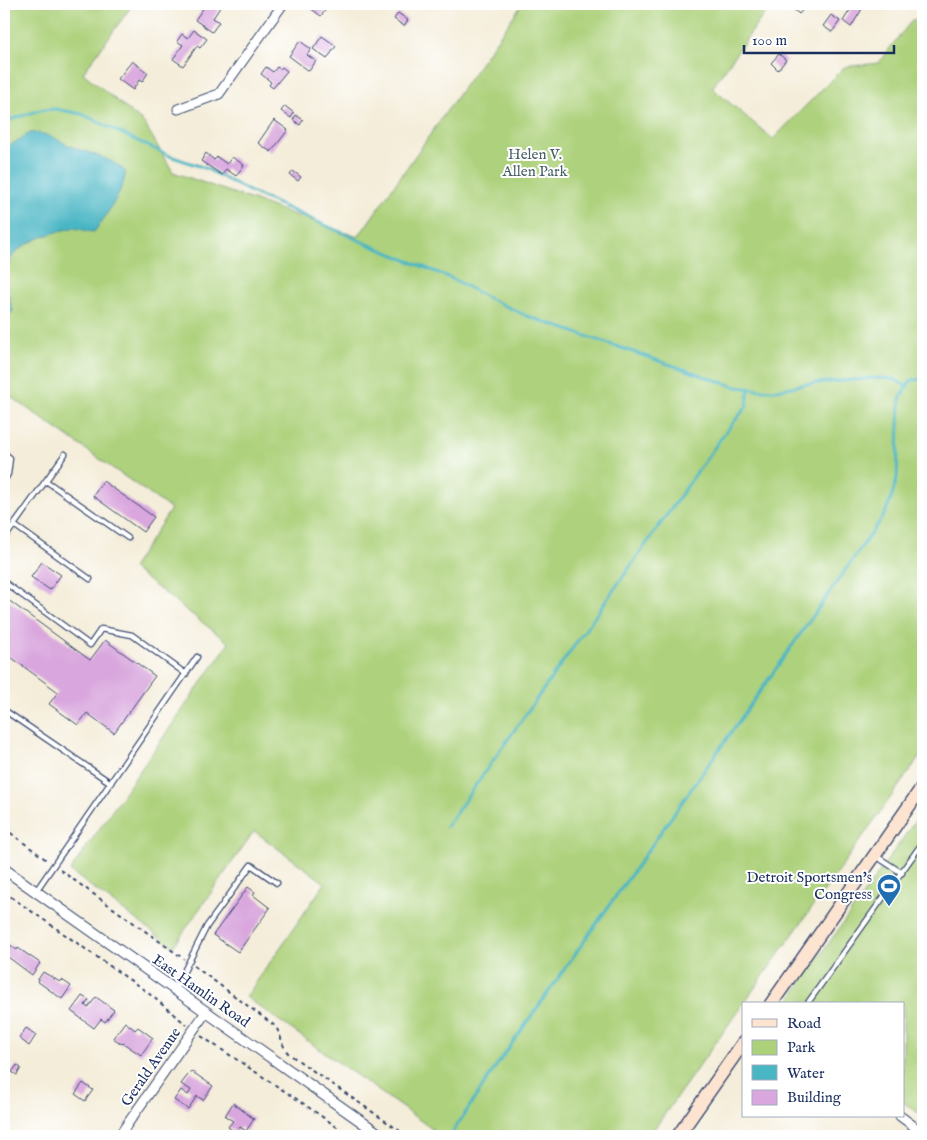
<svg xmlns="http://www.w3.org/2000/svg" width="927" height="1140" font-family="'IM FELL English',serif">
<rect width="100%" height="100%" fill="#fff"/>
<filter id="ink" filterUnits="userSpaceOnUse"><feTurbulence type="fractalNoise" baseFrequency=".02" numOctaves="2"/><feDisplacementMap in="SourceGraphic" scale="10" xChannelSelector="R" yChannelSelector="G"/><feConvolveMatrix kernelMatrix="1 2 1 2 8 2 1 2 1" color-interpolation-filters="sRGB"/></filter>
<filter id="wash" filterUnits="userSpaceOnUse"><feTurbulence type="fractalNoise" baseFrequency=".0096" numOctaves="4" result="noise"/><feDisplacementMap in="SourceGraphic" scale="20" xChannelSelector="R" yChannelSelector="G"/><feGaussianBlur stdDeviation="1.12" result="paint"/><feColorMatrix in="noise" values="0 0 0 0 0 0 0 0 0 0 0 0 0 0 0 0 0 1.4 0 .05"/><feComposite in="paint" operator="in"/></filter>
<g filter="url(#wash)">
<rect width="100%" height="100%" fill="#f4edd9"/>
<path fill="#add17b" stroke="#64806c" d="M4,4h129l-50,69 61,50 29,49 185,65 164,-233h237l8,6 -55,78 61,51 71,-72 34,-4 35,-44 10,8v725l-274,384h-207l-196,-139 79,-114 -71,-52 -81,116 -103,-76 159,-228 -97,-75 39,-59 -167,-117z
M923,810v306l-20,-14v-98h-117z"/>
<path fill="#49b6c4" stroke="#327291" d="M30,133c18,-2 29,9 45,15 18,6 35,10 50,23 3,12 -22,50 -31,61 -7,0 -14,-4 -22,-4 -11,2 -21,6 -30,9 -40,15 -42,37 -29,74l-1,2 -8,-5v-159z"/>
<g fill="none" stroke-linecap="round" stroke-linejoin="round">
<path stroke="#49b6c4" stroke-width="3" d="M4,122l36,-12 15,-1 27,5 47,23 41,19 35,12 46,24 114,51 88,36 33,18 41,19 209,71 26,3h15l29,-6 71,-6 17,1 13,8
M446,827l278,-393 23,-28 2,-16
M452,1133l45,-68 387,-550 6,-13 7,-24 3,-79 9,-16 3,-3 11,-1"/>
</g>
<g id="blocks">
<path fill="#d9a7de" d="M206,4h12l3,2 -8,12 6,4 -7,10 -17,-12z
M313,4h14l-1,1 2,2 -7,9 -11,-8z
M796,4h12l-9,10 -7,-6z
M854,4l5,1 -1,2 4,2 -11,18 -8,-6z
M398,13l10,7 -4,6 -10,-7z
M831,15l9,6 -8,11 -9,-6z
M194,30l13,9 -7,9 -3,-2 -14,20 -10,-7 10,-14 -6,-4 5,-7 6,4z
M322,36l14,10 -9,13 -14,-10z
M300,41l11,8 -4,6 9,6 -7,10 -20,-15z
M779,54l7,6 -8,10 -7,-7z
M132,61l16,12 -6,9 -3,-2 -6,10 -15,-11z
M266,67l7,5 4,-5 3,2 2,-2 5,4 -14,17 -4,-3 2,-3 -10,-8z
M285,106l9,7 -3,5 -10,-7z
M296,115l7,5 -3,5 -7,-5z
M274,120l14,10 -17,22 -13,-9z
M206,153l8,7 3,-3 10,7 5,-7 12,8 -8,11 -10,-7 -4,6 -21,-14z
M293,171l8,6 -3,4 -8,-6z
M103,481l51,36 -11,15 -50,-36z
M42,562l19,13 -11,15 -19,-13z
M4,597l86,63 15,-20 50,36 -41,57 -27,-20 -9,12 -29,-21 9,-12 -54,-40z
M248,887l7,5 -2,3 17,13 -32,44 -25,-17z
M7,943l10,7 1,-2 22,15 -8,12 -28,-21v-6z
M43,972l17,10 2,-2 9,6 -9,13 -25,-18z
M82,996l7,4 -4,5 3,3 8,-11 18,13 -9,12 -4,-3 -7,9 -23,-17z
M125,1022l10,8 3,-3 15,11 -12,17 -18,-12 -1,1 -9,-6z
M26,1028l10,7 -7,11 -10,-8z
M17,1065l4,3 -4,7 -5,-3z
M191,1071l22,15 -10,14 -6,-4 -9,13 -14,-9 7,-10 7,5 3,-5 -10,-6z
M83,1083l10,7 -8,11 -10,-7z
M233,1103l21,16 -8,12 -6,-4 -4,6 -8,-6 5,-6 -8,-5z"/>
</g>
</g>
<g filter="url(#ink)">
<use href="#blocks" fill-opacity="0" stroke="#3c4c70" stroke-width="1"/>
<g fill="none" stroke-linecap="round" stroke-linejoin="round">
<defs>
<path id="service" d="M4,453l6,5 -2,16 -4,7
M46,481l82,57
M14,525l76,54
M4,539l61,-85
M4,582l86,63 11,-16 31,6 54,39
M4,710l107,73
M876,856l26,17
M36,891l161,-234
M175,989l32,-63 44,-61 26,18
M807,1004l116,-162"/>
<path id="minor" d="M178,109l41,-15 64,-90
M900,1116l23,17
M119,1136l87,-124"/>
<path id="tertiary" d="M4,869l378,267"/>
<path id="secondary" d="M771,1004l152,-218
M678,1136l65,-93"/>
</defs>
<use href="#service" stroke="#3c4c70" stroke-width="7"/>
<use href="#minor" stroke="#3c4c70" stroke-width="11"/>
<use href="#tertiary" stroke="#3c4c70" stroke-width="12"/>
<use href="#secondary" stroke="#3c4c70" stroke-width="15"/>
<path stroke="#3c4c70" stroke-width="2" stroke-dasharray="4 4" stroke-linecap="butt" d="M4,828l44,33
M60,870l124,89
M4,892l143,100 40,33
M194,966l81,60c7,9 6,20 14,28l118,82
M201,1036l97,64 52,36"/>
<use href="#service" stroke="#fff" stroke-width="4.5"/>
<use href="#minor" stroke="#fff" stroke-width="9"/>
<use href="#tertiary" stroke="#fff" stroke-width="10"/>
<use href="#secondary" stroke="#fde4d1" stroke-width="12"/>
</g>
</g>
<defs>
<symbol id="stadium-pin" viewBox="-11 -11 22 30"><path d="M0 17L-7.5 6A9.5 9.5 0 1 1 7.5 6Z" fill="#1f6fb2" stroke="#fff"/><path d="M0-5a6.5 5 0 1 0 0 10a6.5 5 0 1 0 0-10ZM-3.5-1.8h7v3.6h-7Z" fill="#fff"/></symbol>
</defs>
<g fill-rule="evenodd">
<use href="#stadium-pin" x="875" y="872" width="28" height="38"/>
</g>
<g text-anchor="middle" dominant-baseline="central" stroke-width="4" stroke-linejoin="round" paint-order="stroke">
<g font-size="15" fill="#476067" stroke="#fff">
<text x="535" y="154">Helen V.<tspan x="535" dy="17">Allen Park</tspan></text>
</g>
<g font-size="15" fill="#1b2f5e" stroke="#fff" text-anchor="end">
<text x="872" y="877">Detroit Sportsmen's<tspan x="872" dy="17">Congress</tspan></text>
</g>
<g font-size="15" fill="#1b2f5e" stroke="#fff">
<text transform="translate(201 991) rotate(35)">East Hamlin Road</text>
<text transform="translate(151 1067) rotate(-55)">Gerald Avenue</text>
</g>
</g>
<rect width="927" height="1140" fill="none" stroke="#fff" stroke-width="20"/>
<rect x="742" y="1002" width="162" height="115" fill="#ffffff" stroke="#a4acbf"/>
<rect x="752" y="1019" width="25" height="8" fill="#fde4d1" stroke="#a4acbf"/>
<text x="787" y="1028" font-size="15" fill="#1b2f5e">Road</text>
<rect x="752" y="1040" width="25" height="15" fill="#add17b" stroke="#a4acbf"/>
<text x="787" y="1052" font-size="15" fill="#1b2f5e">Park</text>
<rect x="752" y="1065" width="25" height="15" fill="#49b6c4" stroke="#a4acbf"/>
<text x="787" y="1078" font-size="15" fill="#1b2f5e">Water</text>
<rect x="752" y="1090" width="25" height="15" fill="#d9a7de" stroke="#a4acbf"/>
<text x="787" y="1102" font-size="15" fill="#1b2f5e">Building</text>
<path d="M744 45v8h150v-8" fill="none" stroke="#1b2f5e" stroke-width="2.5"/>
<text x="752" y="45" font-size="15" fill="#1b2f5e" stroke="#ffffff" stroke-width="4" paint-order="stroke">100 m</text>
</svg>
